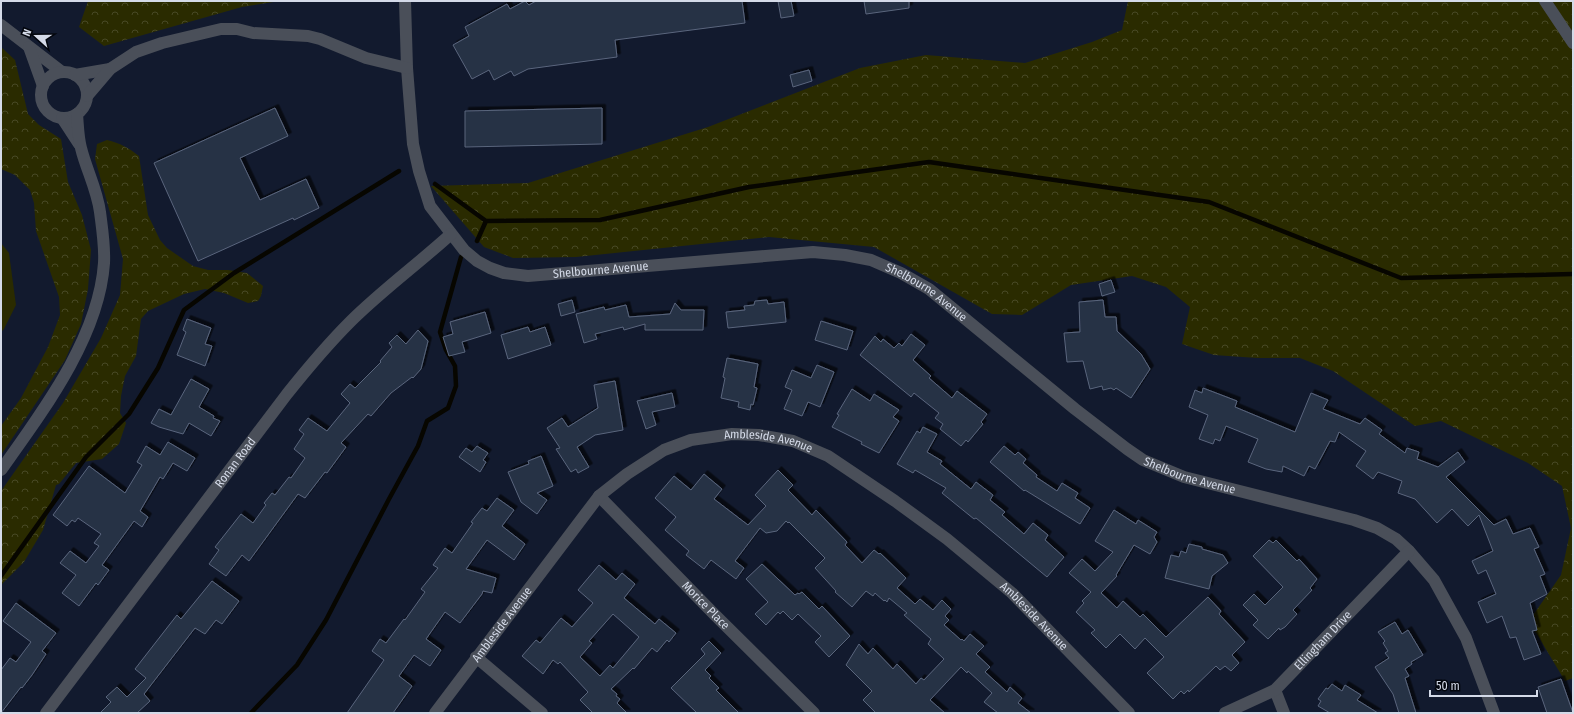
<svg xmlns="http://www.w3.org/2000/svg" width="1574" height="714" font-family="'Fira Sans Condensed',sans-serif">
<defs>
<pattern id="forest-crowns" width="20" height="18" patternUnits="userSpaceOnUse"><rect width="20" height="18" fill="#2a2b00"/><path d="M2 6a3 3 0 1 1 6 0M12 15a3 3 0 1 1 6 0" fill="none" stroke="#484925"/></pattern>
<filter id="shadow"><feDropShadow dx="3.5" dy="-3.5" stdDeviation="0" flood-color="#0009"/></filter>
</defs>
<rect width="100%" height="100%" fill="#121a2e"/>
<path fill="url(#forest-crowns)" d="M88,1h192l-38,6 -138,39 -25,-19z
M1128,1h445v677l-8,3 -36,-60 32,-46 10,-47 -9,-42 -34,-23 -87,-42 -26,5 -82,-55 -33,-13h-43l-43,-3 -32,-11 8,-37 -24,-20 -34,-11 -61,9 -49,30 -30,-1 -118,-67 -105,-10 -193,20 -63,1 -29,-11 -53,-61 97,-3 180,-56 152,-59 66,-13 99,8 67,-21 30,-12z
M1,47l14,13 13,54 11,11 22,14 7,43 14,33 9,35 -3,39 -7,35 -16,36 -64,95v-29l20,-28 27,-51 12,-32 -1,-18 -23,-66 -2,-28 -4,-13 -15,-15 -14,-6z
M107,140c13,3 22,8 32,16l9,59 12,25 7,8 26,18 15,4h20l19,3 16,13 -2,10 -3,5 -10,2 -24,-10 -19,-4 -21,5 -36,17 -7,8 -5,37 -11,20 -4,20 -1,17 6,10 -7,21 -17,15 -26,4 -17,21 -3,1 -13,45 -19,32 -23,23v-94l62,-88 38,-65 19,-43 3,-36 -28,-100 2,-15z"/>
<path fill="#2a2b00" d="M1,243l8,10 7,52 -12,24 -3,3z"/>
<g fill="none" stroke-linecap="round" stroke-linejoin="round">
<path stroke="#070600" stroke-width="4.5" d="M435,184l51,37 114,-1 149,-33 180,-25 280,40 192,76 172,-4
M477,241l9,-20
M1,576l85,-119 43,-43 29,-46 26,-58 50,-37 165,-102
M251,713l46,-48 29,-45 63,-121 29,-53 9,-25 21,-13 8,-22 -1,-20 -9,-16 -6,-18 21,-75"/>
</g>
<path fill="#263045" stroke="#5a667d" fill-rule="evenodd" filter="url(#shadow)" d="M525,1l4,4 7,-4h206l3,22 -130,17 2,17 -89,12 -14,7 -3,-5 -17,9 -5,-10 -17,9 -19,-34 16,-9 -4,-9 42,-23 3,5z
M778,1h13l3,15 -13,2z
M864,1h45v7l-43,6z
M809,70l3,11 -19,6 -3,-12z
M275,108l13,28 -48,22 20,42 46,-21 13,29 -25,12 -1,-2 -95,43 -44,-98z
M602,108v36l-137,3v-36z
M1111,280l4,12 -13,4 -3,-12z
M572,300l3,12 -14,4 -3,-12z
M767,300l1,4 16,-2 2,20 -58,6 -2,-16 19,-2 -1,-4 10,-1 1,-4z
M1103,300l2,17h11l1,14 24,23 9,15 -19,29 -15,-10 -2,2 -3,-2 -8,2 -1,-4 -12,3 -7,-28 -16,1 -3,-29 16,-1 -1,-30z
M675,303l6,7h23l-1,20h-58v-6l-21,6 -1,-3 -28,7 2,5 -13,4 -8,-29 28,-7 1,3 21,-5 3,12 41,-3z
M485,312l6,21 -29,9 3,10 -16,4 -6,-19 10,-3 -3,-12z
M187,319l24,9 -6,16 7,2 -7,20 -28,-11 9,-23 -3,-2z
M821,321l32,10 -6,19 -32,-10z
M528,327l2,5 15,-5 6,18 -43,14 -7,-24z
M418,330l10,11 -7,28 -8,9 -1,-1 -21,16 -20,23 -3,-2 -27,29 5,4 -19,26 -2,-1 -20,26 -7,-4 -49,67 -7,-6 -16,21 -17,-12 10,-14 -4,-3 26,-33 12,9 13,-18 -2,-2 8,-10 3,2 14,-18 2,1 14,-20 -11,-9 10,-15 -5,-4 9,-12 19,13 23,-28 -9,-9 9,-10 5,4 26,-26 -1,-1 12,-14 -3,-4 8,-8 9,9z
M911,334l14,11 -12,15 18,16 -2,2 23,20 5,-7 30,23 -6,8 2,2 -15,18 -2,-2 -5,6 -21,-17 3,-5 -8,-6 4,-5 -25,-20 -3,4 -1,-1 -50,-41 15,-19 6,6 2,-3 11,9 5,-5 3,3z
M727,358l31,6 -4,23 3,1 -4,17 -2,-1 -1,6 -12,-3 1,-5 -18,-4 4,-20 -2,-1z
M817,365l17,7 -14,35 -12,-5 -6,14 -18,-7 8,-19 -7,-3 7,-17 19,8z
M191,379l18,10 -10,18 15,9 -1,2 7,3 -9,15 -22,-13 -6,11 -24,-7 -8,-4 8,-14 12,6z
M615,381l8,49 -28,5 -18,12 12,20 -11,6 -2,-4 -5,3 -15,-23 4,-1 -13,-20 15,-10 6,9 30,-19 -4,-23z
M1203,388l34,13 -2,6 60,25 16,-39 17,7 -5,9 37,15 5,-6 17,12 -3,4 26,19 2,-5 12,4 -2,7 21,8 20,-15 7,10 -19,15 48,48 12,-6 7,15 17,-6 9,19 -5,2 11,25 -5,2 7,18 -17,9 7,27 -5,1 9,23 -17,6 -8,-23 -6,1 -8,-22 -15,7 -9,-21 18,-8 -10,-24 -8,4 -6,-13 21,-10 -14,-36 -11,11 -16,-17 -15,14 -22,-24 -17,-6 4,-12 -24,-9 -5,7 -17,-13 10,-15 -27,-19 -4,10 -5,-1 -15,28 -6,-3 -5,10 -21,-10 -1,6 -16,-3 -18,-7 10,-23 -32,-13 -6,15 -5,-2 -2,5 -14,-5 9,-24 -19,-8 6,-17 7,3z
M852,389l18,12 4,-7 25,16 -6,7 6,4 -20,32 -18,-9 1,-2 -30,-15 7,-12 -2,-1z
M672,393l3,14 -23,5 4,13 -10,4 -9,-28z
M923,427l14,7 -10,18 15,9 -2,3 31,25 5,-7 17,13 -3,5 15,12 -3,3 22,19 9,-11 15,12 -3,5 19,17 -17,20 -71,-59 -2,1 -32,-26 4,-5 -31,-18 -2,3 -16,-9 20,-33 3,2z
M168,442l27,16 -8,13 -14,-8 -10,16 -3,-2 -20,34 8,6 -6,10 -8,-6 -32,44 7,5 -11,15 -2,-2 -17,23 -17,-13 14,-18 -16,-12 10,-12 16,12 13,-17 -5,-3 7,-9 -23,-16 -3,4 -3,-2 -5,6 -14,-11 36,-49 36,27 17,-28 -5,-3 9,-16 14,9z
M477,446l11,7 -5,7 3,2 -6,10 -21,-15 7,-9 6,4z
M1004,446l11,9 3,-3 8,7 -3,4 14,12 -1,2 21,14 5,-8 16,10 -3,5 15,10 -10,16 -55,-34 -1,1 -34,-29z
M541,456l12,30 -16,7 10,7 -10,14 -16,-12 -13,-30 21,-8 -1,-3z
M778,470l15,15 -5,5 24,25 4,-5 31,32 -2,3 17,18 12,-13 5,4 1,-1 26,25 -9,10 18,16 5,-5 13,11 9,-10 9,9 -6,7 4,4 -5,5 17,15 1,-1 2,2 6,-7 14,12 -8,8 14,13 -5,5 22,20 3,-5 12,11 -4,5 13,10h-33l-14,-11 8,-9 -24,-22 -1,2 -6,-6 -31,33 15,13h-69l-13,-13 9,-9 -26,-26 13,-21 9,10 5,-6 20,21 4,-5 19,20 5,-6 3,2 20,-21 -16,-15 3,-5 -27,-24 3,-2 -18,-15 -2,4 -2,-2 -1,1 -9,-8 -2,3 -7,-5 -14,16 -17,-15 1,-1 -21,-23 10,-10 -36,-36 -1,1 -2,-2 -9,10 -11,2 -6,-5 -25,33 9,7 -8,11 -25,-19 -7,9 -18,-14 3,-4 -24,-21 11,-13 -21,-19 19,-22 17,14 13,-16 18,15 -8,10 34,26 18,-19 -11,-11z
M497,498l17,12 -12,16 23,18 -11,16 -27,-20 -21,29 30,9 -4,15 -9,-2 -1,3 -22,29 -15,-11 -19,27 15,11 -11,16 -16,-11 -15,21 13,10 -19,27h-46l37,-53 -12,-9 8,-12 6,4 18,-24 1,1 20,-28 -4,-3 17,-21 -5,-3 12,-17 7,5 21,-30 -2,-1 11,-14 5,3z
M1114,510l22,14 2,-4 19,12 -3,5 3,5 -7,12 -16,-9 -18,30 1,1 -16,17 16,15 6,-7 17,16 3,-3 23,23 42,-40 13,14 -2,3 26,28 -13,13 7,8 -8,8 -6,-5 -5,4 -4,-4 -27,26 -1,-2 -4,4 -3,-3 -8,8 -26,-26 17,-16 -19,-19 -10,11 -15,-15 -14,14 -15,-15 4,-3 -19,-18 8,-9 -2,-2 9,-9 -22,-19 13,-14 13,12 18,-19 -18,-11z
M1269,540l4,3 3,-3 21,21 2,-2 18,20 -7,9 2,2 -19,20 4,4 -12,13 -5,3 -1,-2 -11,11 -15,-14 5,-5 -15,-15 11,-11 11,11 18,-18 -30,-31z
M1189,544l13,3v2l21,6 5,8 -16,13 -3,13 -44,-11 6,-23 8,2 2,-6 5,2z
M762,564l33,31 3,-2 1,1 3,-2 17,17 3,-3 28,30 -21,21 -14,-15 6,-6 -23,-22 -6,6 -9,-9 -3,3 -2,-2 -12,13 -11,-11 13,-12 -22,-23z
M599,565l17,15 6,-7 13,11 -11,14 31,26 4,-5 17,14 -7,9 -2,-2 -10,12 -5,-4 -18,21 -1,-1 -22,21 6,5 -1,2 4,3 -3,4 10,10h-34l-13,-13 8,-8 -28,-30 -2,2 -5,-4 -10,14 -21,-18 14,-16 4,3 21,-25 11,9 21,-24 -15,-13zM613,614l26,23 -26,31 -3,-3 -10,11 -20,-19 12,-14 -3,-2z
M212,581l27,20 -17,23 -6,-4 -11,14 -10,-6 -51,66 6,7 -13,12h-37l11,-11 -5,-5 11,-10 10,10 19,-19 -11,-9 42,-54 4,4z
M16,603l40,30 -14,18 4,3 -14,21 -10,13 -1,-1 -20,26v-43l9,-12 6,4 15,-20 -28,-21z
M1395,622l7,12 6,-4 15,25 -12,7 1,2 -7,5 4,7 -4,2 11,35h-17l-6,-19 -18,-27 14,-9 -4,-5 3,-2 -5,-8 2,-2 -7,-9z
M709,641l12,12 -16,17 6,6 -2,2 10,10 -3,2 23,23h-42l-26,-25 34,-34 -4,-5z
M1561,679l12,34h-26l-9,-26z
M1332,684l10,7 3,-6 16,10 -4,5 21,13h-48l-12,-7 3,-5 -3,-2 8,-11 2,1z"/>
<g fill="none" stroke-linecap="round" stroke-linejoin="round">
<g stroke="#4a4f59" stroke-width="12">
<path id="s1" d="M405,1l2,67 6,76 6,27 11,35 34,44 13,11 13,7 14,5 24,3 285,-24 32,3 26,5 30,13 28,16 146,120 52,40 16,11 41,17 170,43 23,8 19,11 13,12 25,29 32,58 28,75"/>
<path d="M1545,1l28,42"/>
<path d="M1,25l61,47"/>
<path d="M29,47l14,39"/>
<circle cx="64" cy="95" r="23"/>
<path d="M75,75l35,-6"/>
<path d="M87,96l23,-27 26,-17 26,-9 59,-14h16l16,4 55,3 12,3 46,19 41,10"/>
<path d="M62,118l17,26"/>
<path d="M1,470c42,-59 98,-133 103,-207 1,-17 -2,-35 -4,-51 -3,-23 -14,-43 -19,-64 -3,-11 -3,-23 -4,-34"/>
<path id="s2" d="M599,496l115,118 100,99"/>
<path d="M476,657l66,56"/>
<path d="M1275,690l9,23"/>
<path id="s3" d="M46,713l241,-319c20,-25 40,-49 63,-72 31,-31 68,-58 101,-88"/>
<path id="s4" d="M435,713l164,-217 28,-22 37,-24 27,-10 41,-6 27,1 34,6 35,15 67,45 52,38 65,54 117,120"/>
<path id="s5" d="M1225,713l50,-23 134,-139"/>
</g>
</g>
<g text-anchor="middle" dominant-baseline="central" stroke-width="3" stroke-linejoin="round" paint-order="stroke">
<g font-size="12" fill="#d4dae8" stroke="#03060d">
<text stroke="none"><textPath href="#s1" startOffset="407">Shelbourne Avenue</textPath></text>
<text stroke="none"><textPath href="#s1" startOffset="743">Shelbourne Avenue</textPath></text>
<text stroke="none"><textPath href="#s4" startOffset="459">Ambleside Avenue</textPath></text>
<text stroke="none"><textPath href="#s3" startOffset="314">Ronan Road</textPath></text>
<text stroke="none"><textPath href="#s1" startOffset="1067">Shelbourne Avenue</textPath></text>
<text stroke="none"><textPath href="#s2" startOffset="153">Morice Place</textPath></text>
<text stroke="none"><textPath href="#s4" startOffset="783">Ambleside Avenue</textPath></text>
<text stroke="none"><textPath href="#s4" startOffset="111">Ambleside Avenue</textPath></text>
<text stroke="none"><textPath href="#s5" startOffset="124">Ellingham Drive</textPath></text>
</g>
</g>
<rect width="1574" height="714" fill="none" stroke="#d4dae8" stroke-width="4"/>
<g transform="translate(36 36) rotate(291)" stroke="#03060d" stroke-width="3" paint-order="stroke">
<path d="M0-3L7 15L0 10L-7 15Z" fill="#d4dae8"/>
<text y="-6" font-size="11" font-weight="bold" text-anchor="middle" fill="#d4dae8">N</text>
</g>
<path d="M1430 690v6h107v-6" fill="none" stroke="#d4dae8" stroke-width="2"/>
<text x="1436" y="690" font-size="12" fill="#d4dae8" stroke="#03060d" stroke-width="3" paint-order="stroke">50 m</text>
</svg>
